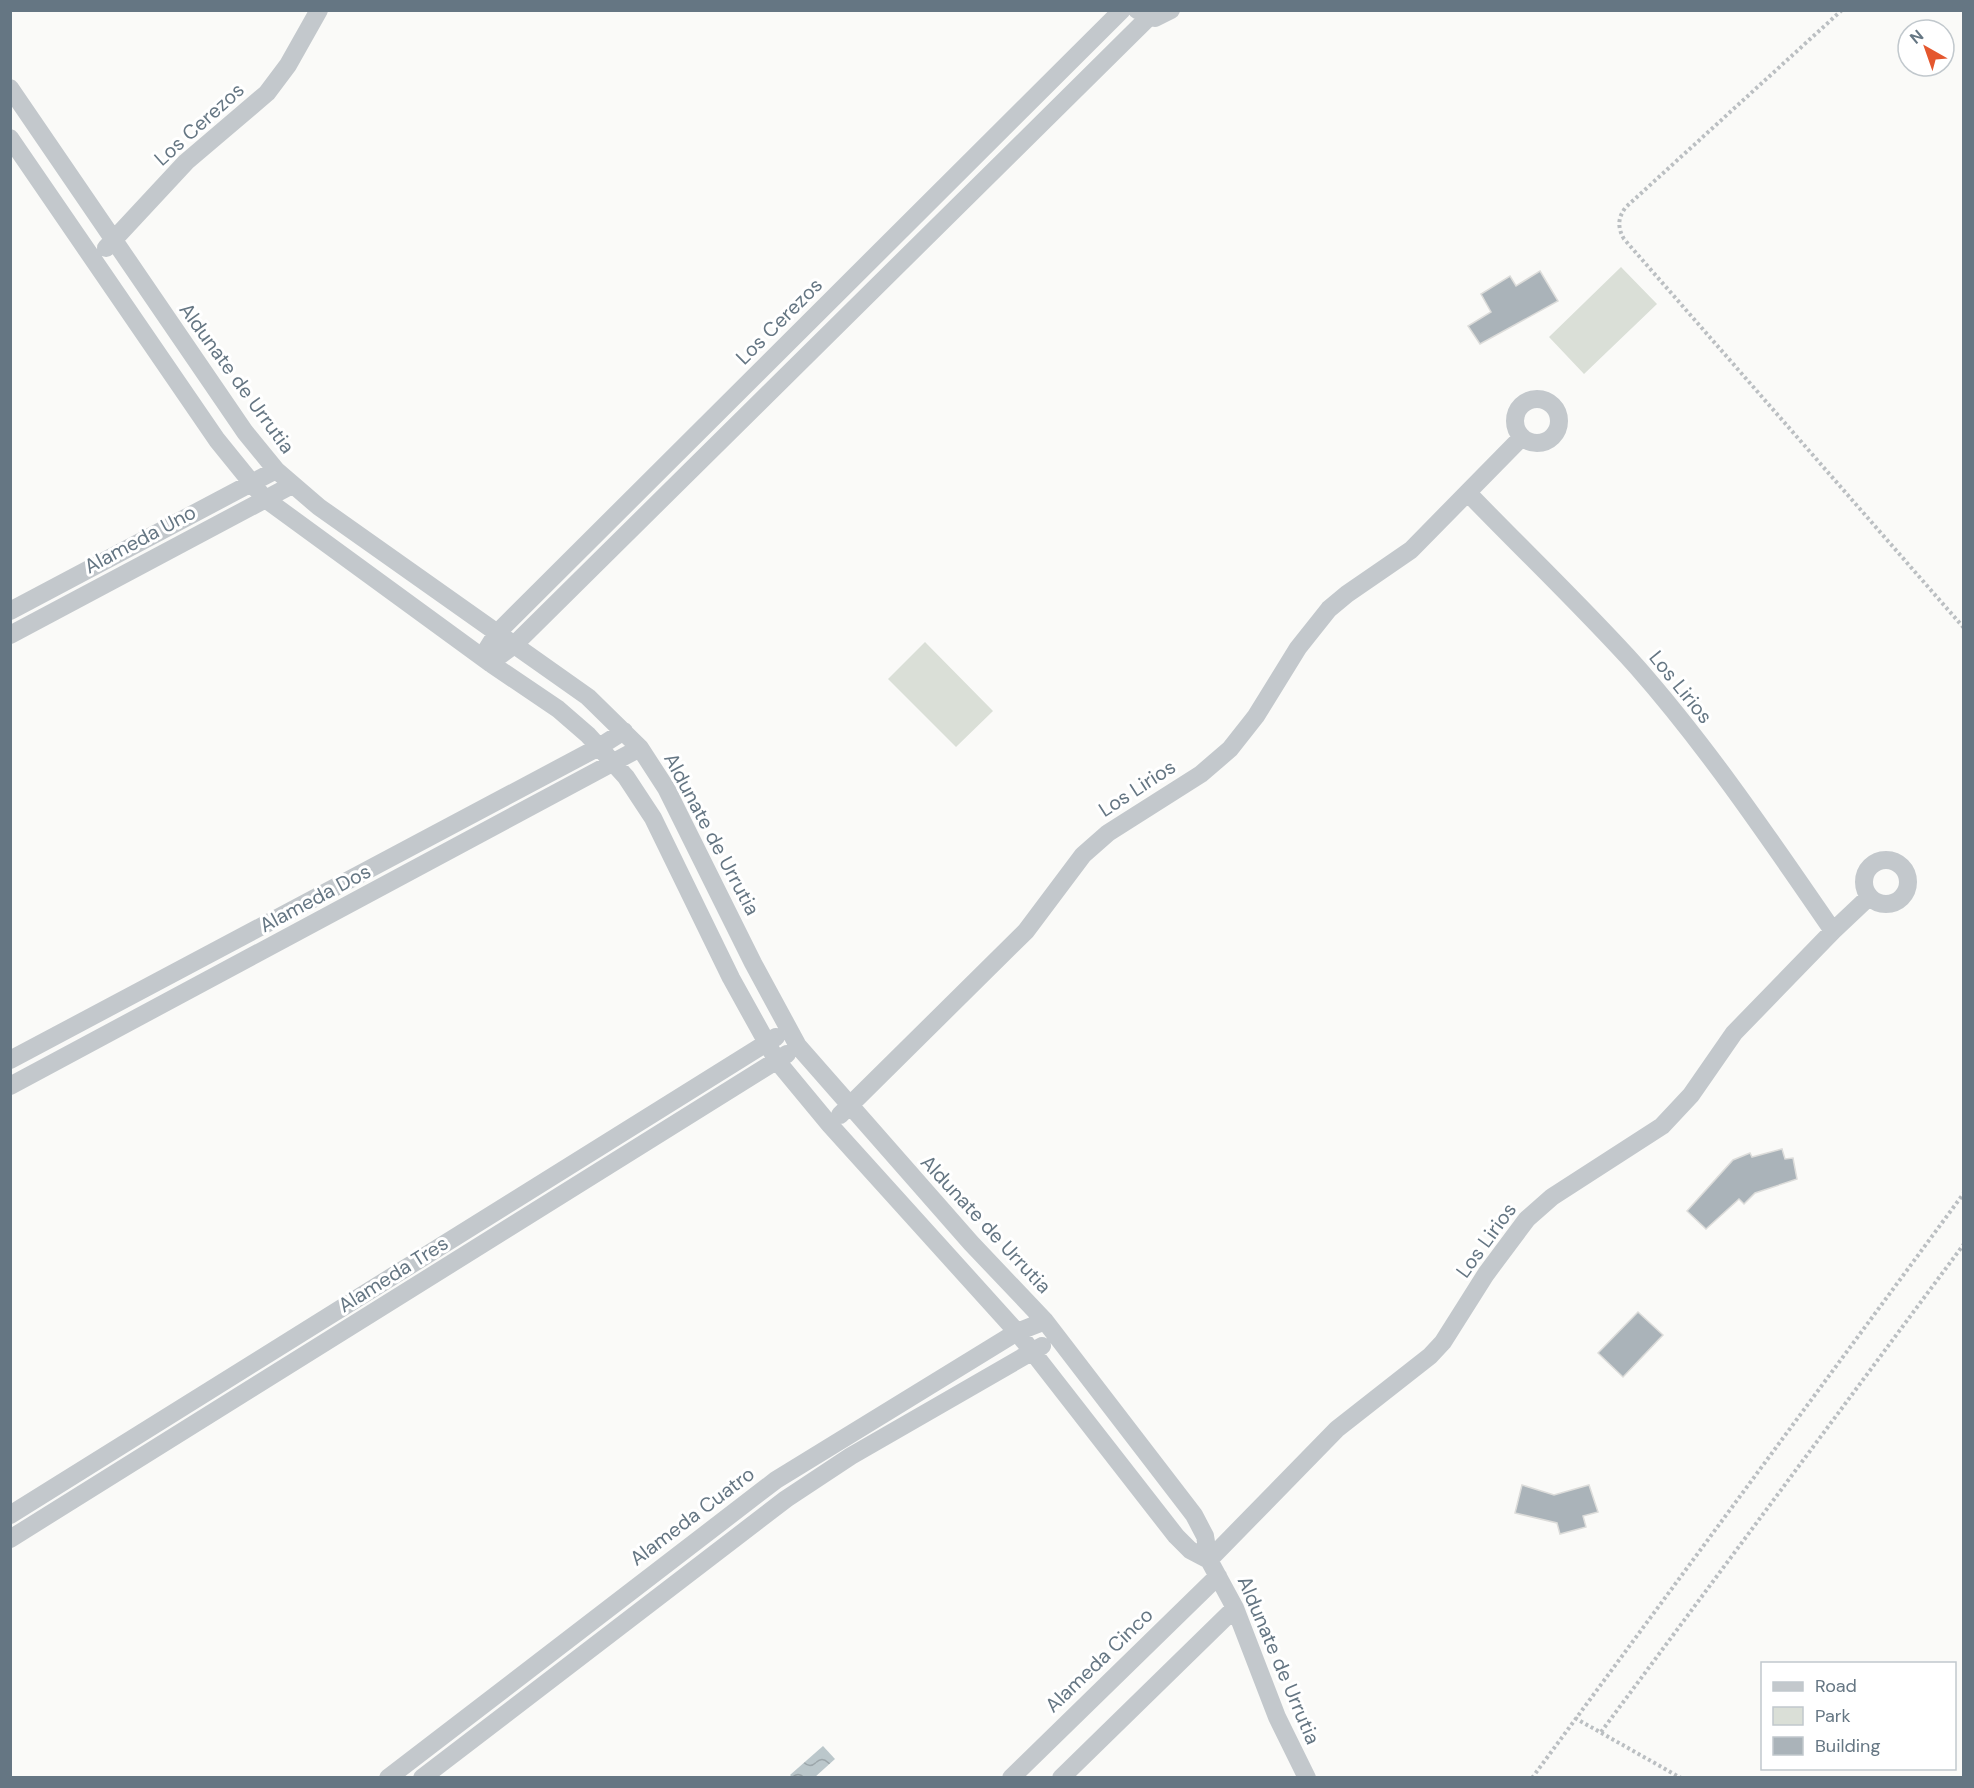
<svg xmlns="http://www.w3.org/2000/svg" width="1974" height="1788" font-family="'DM Sans',sans-serif">
<defs>
<pattern id="water-waves" width="16" height="10" patternUnits="userSpaceOnUse" patternTransform="scale(1.5)"><rect width="16" height="10" fill="#bbc7cb"/><path d="M0 5q4-4 8 0t8 0" fill="none" stroke="#9ca6aa"/></pattern>
</defs>
<rect width="100%" height="100%" fill="#fafaf8"/>
<path fill="#dadfd7" d="M1621,267l36,37 -73,70 -35,-37z
M925,642l68,69 -37,36 -68,-68z"/>
<path fill="url(#water-waves)" d="M823,1746l12,13 -20,18h-23l-2,-2z"/>
<path fill="#aab3b9" stroke="#dcdcda" stroke-width="1.5" d="M1540,271l18,30 -78,43 -12,-18 23,-14 -10,-18 29,-18 6,10z
M1782,1149l3,10 8,-1 4,21 -42,14 -11,11 -5,-5 -33,30 -19,-18 46,-51 17,-7 2,4z
M1638,1312l25,23 -40,42 -25,-24z
M1522,1485l32,10 35,-10 9,27 -15,4 3,11 -26,7 -3,-11 -42,-10z"/>
<g fill="none" stroke-linecap="round" stroke-linejoin="round">
<path stroke="#bbbfc2" stroke-width="4" stroke-dasharray="3 3" stroke-linecap="butt" d="M1842,10l-216,197c-8,10 -9,20 -2,32l340,389
M1575,1718l106,60
M1601,1732l363,-488
M1532,1778l432,-585"/>
<path stroke="#c3c8cc" stroke-width="18" d="M1137,10l18,8 16,-8
M10,88l235,344 31,38 43,37 269,190 52,51 26,40 87,175 45,83 173,197 74,78 149,194 11,21 4,24 26,48 42,109 30,61
M10,138l207,302 47,58 226,165 68,46 30,26 38,42 27,41 78,160 46,83 53,64 187,207 159,204 14,14 19,10
M106,248l80,-86 81,-69 21,-28 31,-55
M1515 421a22 22 0 1 1 44 0a22 22 0 1 1-44 0Z
M1468,493c56,58 115,114 169,174 72,82 134,174 196,264
M10,611l266,-141
M10,635l282,-150
M482,657l15,-24 625,-623
M490,663l24,-18 635,-628
M1864 882a22 22 0 1 1 44 0a22 22 0 1 1-44 0Z
M10,1060l589,-313 25,-16
M10,1086l630,-338
M840,1115l186,-184 57,-76 25,-22 93,-59 29,-25 26,-33 42,-68 31,-39 18,-15 64,-44 111,-113
M10,1515l766,-478
M10,1539l777,-485
M1209,1560l128,-131 93,-73 13,-14 43,-68 41,-55 25,-22 110,-71 29,-31 43,-62 99,-102 36,-34
M388,1778l388,-298 241,-148 28,-11
M422,1778l364,-279 65,-43 191,-110
M1011,1778l207,-202
M1061,1778l174,-170"/>
</g>
<g text-anchor="middle" dominant-baseline="central" stroke-width="6" stroke-linejoin="round" paint-order="stroke">
<g font-size="20" fill="#657683" stroke="#fff">
<text transform="translate(199 124) rotate(-42)">Los Cerezos</text>
<text transform="translate(779 321) rotate(-45)">Los Cerezos</text>
<text transform="translate(237 378) rotate(54)">Aldunate de Urrutia</text>
<text transform="translate(140 539) rotate(-28)">Alameda Uno</text>
<text transform="translate(1681 687) rotate(51)">Los Lirios</text>
<text transform="translate(1137 788) rotate(-33)">Los Lirios</text>
<text transform="translate(712 834) rotate(62)">Aldunate de Urrutia</text>
<text transform="translate(315 898) rotate(-28)">Alameda Dos</text>
<text transform="translate(986 1224) rotate(47)">Aldunate de Urrutia</text>
<text transform="translate(1486 1240) rotate(-54)">Los Lirios</text>
<text transform="translate(393 1274) rotate(-32)">Alameda Tres</text>
<text transform="translate(692 1516) rotate(-37)">Alameda Cuatro</text>
<text transform="translate(1099 1660) rotate(-44)">Alameda Cinco</text>
<text transform="translate(1279 1660) rotate(67)">Aldunate de Urrutia</text>
</g>
</g>
<rect width="1974" height="1788" fill="none" stroke="#657683" stroke-width="24"/>
<rect x="1761" y="1662" width="195" height="108" fill="#ffffff" stroke="#c1c8cd" stroke-width="1.5"/>
<rect x="1773" y="1682" width="30" height="9" fill="#c3c8cc" stroke="#c1c8cd" stroke-width="1.5"/>
<text x="1815" y="1692" font-size="18" fill="#657683">Road</text>
<rect x="1773" y="1707" width="30" height="18" fill="#dadfd7" stroke="#c1c8cd" stroke-width="1.5"/>
<text x="1815" y="1722" font-size="18" fill="#657683">Park</text>
<rect x="1773" y="1737" width="30" height="18" fill="#aab3b9" stroke="#c1c8cd" stroke-width="1.5"/>
<text x="1815" y="1752" font-size="18" fill="#657683">Building</text>
<g transform="translate(1926 48) rotate(320)"><circle r="28" fill="#ffffff" stroke="#c1c8cd" stroke-width="1.5"/>
<path d="M0-4.5L10 22L0 15L-10 22Z" fill="#e4572e"/>
<text y="-9" font-size="16" font-weight="bold" text-anchor="middle" fill="#657683">N</text>
</g>
</svg>
